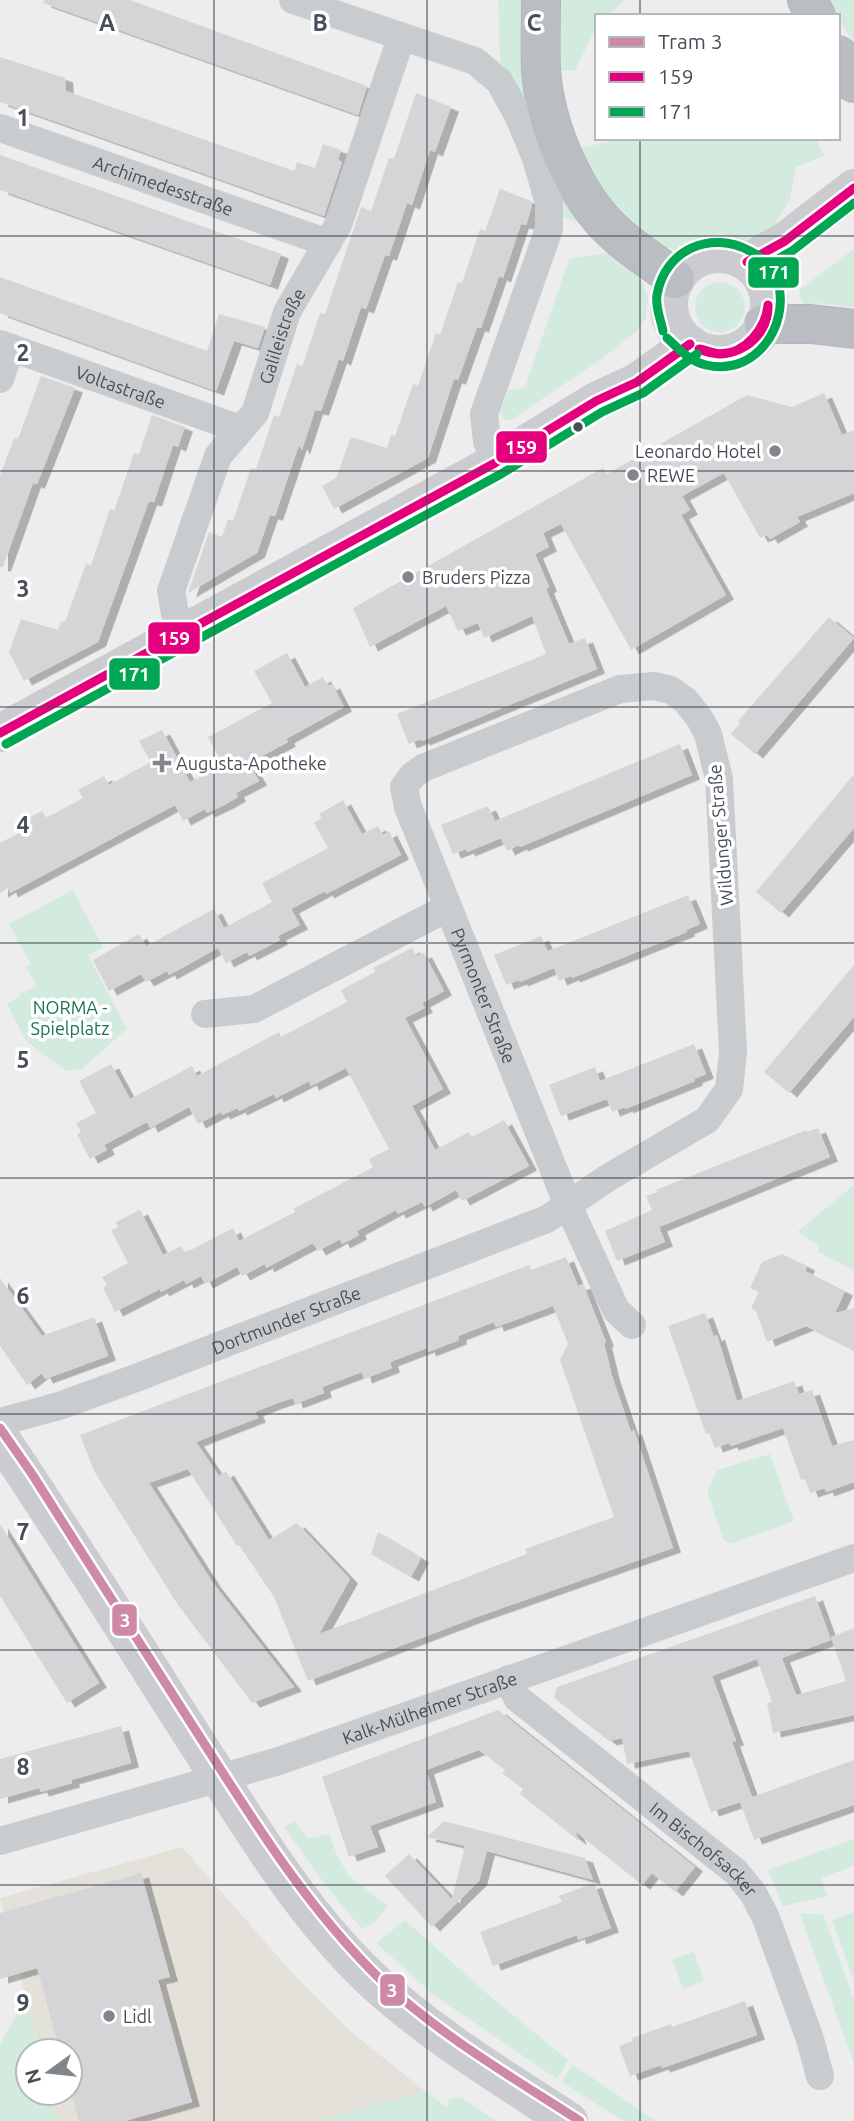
<svg xmlns="http://www.w3.org/2000/svg" width="854" height="2121" font-family="Ubuntu,sans-serif">
<defs>
<filter id="shadow"><feDropShadow dx="8" dy="4.5" stdDeviation="0" flood-color="#0004"/></filter>
</defs>
<rect width="100%" height="100%" fill="#eeeded"/>
<path fill="#e4e1da" d="M182,1847l112,128 55,55 77,62 -113,29h-256l-7,-28h20v-42h-30l-40,-153z"/>
<path fill="#d3ebde" d="M498,0h30l52,223 -18,-6 -52,-142 -10,-14z
M552,0h73l-18,16h-10v10l-22,44 -22,2z
M829,0h25v44z
M608,138h208l8,18 -28,11 -6,32 -18,31 -27,10 -16,-4 -30,2 -24,12 -12,-4 -60,-41 -25,-57 30,-6z
M854,249v58l-39,-4 -11,4 -5,-17z
M608,253l7,1 27,27 6,17 -2,20 -10,14 -36,28 -89,60h-6l-5,-7 8,-22 17,-4 44,-128z
M695 307a25 25 0 1 1 50 0a25 25 0 1 1-50 0Z
M73,890l30,57 -15,8 39,74 -45,40 -16,2 -40,-30 -19,-37 14,-8 -1,-3 17,-7 -11,-19 5,-3 -22,-40z
M854,1185v85l-36,-18 1,-7 -22,-13z
M770,1454l24,67 -64,23 -7,-5 -16,-47 10,-22z
M295,1821l13,18 21,-5 8,21 11,20 40,31 -13,16 -13,7c-29,-33 -54,-67 -78,-103z
M854,1839v27l-33,12 7,18 -45,10 -15,-36z
M854,1912v69l-22,-61z
M800,1914h23l31,86v64z
M405,1920l87,78 76,62 -11,19 -122,-83 -59,-53z
M694,1952l10,29 -21,8 -11,-30z
M26,1997l14,54h-12v42h22l7,28h-57v-77z
M572,2064l84,57h-33l-61,-39z
M426,2092l21,15 2,-8 11,-2 37,24h-184z"/>
<path fill="#d5d5d7" fill-rule="evenodd" filter="url(#shadow)" d="M44,0h86l237,86 -9,29 -315,-112z
M0,57l65,21 1,13 228,80 3,-9 18,6 8,-24 18,6 -3,10 4,2 -18,54 -324,-114z
M416,93l35,14 -16,45 -5,-2 -18,55 -5,-2 -18,53 -4,-1 -19,54 -5,-2 -18,54 -4,-2 -18,52 -6,-1 -13,40 -3,-5 -24,71 -5,-1 -13,38 -69,40 21,-61 13,5 6,-18 5,2 18,-53 5,1 18,-54 5,2 18,-53 5,3 18,-54 5,1 36,-107 10,4 18,-53 5,1z
M0,155l281,99 -11,31 -270,-95z
M500,189l31,12 1,5 -6,19 -5,-1 -18,54 -4,-2 -18,52 -4,-1 -19,53 -4,-1 -26,79 -94,51 -12,-23 14,-8 15,-41 36,11 4,-13 4,1 18,-52 5,2 18,-53 4,2 18,-53 4,1 18,-54 5,2z
M0,277l207,74 12,-37 46,13 -7,21 -24,-7 -18,50 -216,-78z
M41,376l34,12 -38,96 -4,-1 -30,84h-3v-91l14,-38 4,1z
M824,393l18,42 12,-5v63l-57,24 3,5 -30,17 -3,-4 -7,3 -36,-65 -42,23 8,14 -9,5 45,80 -95,55 -70,-126 -18,9 6,14 -14,7 14,33 -3,2 23,55 16,-6 12,31 -175,72 -1,-2 -12,5 -12,-30 149,-60 -14,-38 -48,22 -6,-15 -20,8 -12,-25 -76,41 -17,-39 250,-140 4,6 140,-79 45,12z
M152,415l33,12 -7,20 -5,-2 -19,57 -5,-1 -51,141 -74,39 -15,-29 12,-33 37,11 3,-9 4,1 21,-58 5,1 19,-56 4,2 20,-58 5,1z
M829,617l25,21 -99,116 -24,-20 9,-11 -2,-2z
M287,653l18,34 18,-10 5,9 4,-2 12,23 -58,32 2,3 -39,21 10,18 -23,12 2,4 -14,8 -17,8 -2,-4 -22,12 -8,-16 -165,88 -2,-5 -8,5v-50l21,-11 -4,-8 25,-13 4,7 37,-20 -5,-8 26,-14 5,9 42,-23 -12,-21 23,-11 28,52 33,-17 -15,-28 64,-34 -18,-32z
M680,744l12,31 -172,72 -1,-2 -12,6 -6,-13 -34,14 -1,-3 -13,5 -12,-29 47,-19 7,15z
M854,774v54l-73,85 -25,-21z
M343,800l19,34 16,-8 5,9 6,-4 12,24 -75,39 -1,-3 -34,18 9,16 -22,11 2,4 -31,16 -2,-4 -21,11 -8,-15 -49,27 -2,-4 -21,11 -5,-8 -32,17 -16,-31 46,-26 7,12 68,-37 10,19 48,-26 -10,-19 66,-35 -14,-25 8,-5 -3,-4z
M688,895l12,29 -14,6 1,2 -115,46 -1,-2 -12,5 -5,-13 -34,14 -1,-2 -13,5 -12,-30 47,-19 13,30 -6,-15z
M412,948l4,8 8,-3 20,38 -22,12 3,5 -20,10 38,71 -31,17 23,44 34,-18 3,5 32,-17 25,46 -67,35 -6,-11 -31,17 -3,-5 -24,12 -2,-4 -39,21 2,4 -17,9 -2,-5 -22,12 -5,-8 -47,25 -1,-4 -23,12 -5,-9 -32,17 -4,-8 -15,8 -2,-4 -23,12 -1,-3 -45,23 -12,-24 4,-3 -5,-8 26,-14 -17,-33 7,-3 -2,-5 24,-12 23,45 18,-9 4,7 48,-25 6,13 56,-29 -2,-3 80,-42 -4,-8 20,-10 -43,-81 -35,18 -2,-5 -33,17 -2,-4 -35,17 -1,-3 -16,7 -1,-3 -23,12 -9,-17 -39,21 -3,-6 -43,23 3,5 -17,9 -13,-25 4,-2 -5,-9 20,-10 -17,-32 32,-17 19,35 62,-33 5,10 82,-44 2,5 66,-35 -6,-12 34,-18 -2,-4z
M854,965v52l-65,76 -25,-21z
M694,1044l12,30 -12,5 1,2 -70,28v-2l-13,5 -5,-13 -46,17 -12,-31 46,-18 5,14z
M818,1128l12,29 -171,70 6,15 -48,19 -12,-30 47,-21 -6,-14 11,-4 -1,-2 150,-60 1,2z
M782,1254l25,12 -2,5 40,20 -10,22 19,-5v42l-48,-24 -39,16 -11,-31 -5,-3 8,-16 -9,-4 12,-26z
M566,1257l12,29 5,-2 23,58 -2,1 8,33 19,56 3,-2 39,118 -199,70 -166,63 -34,-84 -35,-52 -2,1 -49,-77 -39,14 64,100 81,104 -42,16 -74,-98 -84,-134 -14,-36 449,-170 2,5zM553,1306l15,38 -8,16 54,157 -89,32 2,5 -208,80 31,-55 -53,-56 -28,17 -43,-69 -7,5 -23,-34 62,-24 -3,-6 20,-8 18,-6 2,6 29,-11 -2,-6 40,-15 2,7 28,-11 -2,-6 37,-14 1,4 31,-12 -1,-4 36,-14 2,5z
M0,1278l42,58 52,-19 14,39 -63,23 -3,-6 -15,12 -27,-39z
M705,1313l9,24 3,-2 20,66 57,-20 5,13 13,-4 20,56 22,-6v42l-28,10 -1,-4 -15,5 -5,-14 -4,1 -18,-52 -52,18 -2,-3 -14,5 -6,-15 -3,1 -38,-108z
M0,1524l99,159 -32,20 -67,-107z
M378,1532l43,26 -10,19 -40,-23z
M815,1596l16,44 -49,18 14,37 50,-14 -15,-44 23,-9v87l-81,18 -6,-30 5,-1 -15,-43 -45,17 24,65 -4,1 20,55 102,-37v45l-100,35 -14,-38 -29,10 -22,-61 -62,13 -5,-26 -13,3 -55,-43 3,-11z
M498,1710l197,157 -20,25 -23,-19 -10,12 -67,-54 4,10 -59,-47 3,-5 -21,-16 3,-3 -26,-20 -53,20 10,32 -66,24 8,21 -29,10 -27,-80z
M121,1726l10,37 -60,17 1,3 -31,9 -2,-4 -39,11v-40z
M444,1821l141,37 8,22 -106,-29 -8,30 -47,46 -47,-51 24,-22 43,45 13,-53 -38,-9z
M141,1873l29,104 -12,3 34,122 -67,19h-46l-9,-34v-36h-10l-23,-83 -37,11v-66z
M594,1883l17,45 -33,12 -1,-5 -84,31 -13,-34 82,-30 -3,-6z
M745,2001l12,34 -95,33 -1,-3 -31,11 -11,-30 14,-5 -1,-3 39,-14 1,3z"/>
<g fill="none" stroke-linecap="round" stroke-linejoin="round">
<defs>
<path id="highway" d="M541,0c0,23 -1,47 0,70 4,55 33,126 74,163 18,17 41,30 60,46
M807,0l9,16
M838,55l16,28
M764,324h47l43,5"/>
</defs>
<use href="#highway" stroke="#b3b6bc" stroke-width="40"/>
<g stroke="#c9ccce" stroke-width="28">
<path d="M293,0l182,61 24,20 19,34 18,43 13,45v26l-65,185 3,27 8,22"/>
<path id="s1" d="M0,128l328,115"/>
<path id="s2" d="M0,344l240,85"/>
<path d="M0,379l11,-31"/>
<path id="s3" d="M185,633l-10,-19 -4,-23 47,-135 37,-43 32,-101 51,-87 63,-187"/>
<path d="M205,1014l49,-5 193,-101"/>
<path id="s4" d="M0,1422l59,-16 77,-28 411,-159 62,-42 98,-57 22,-31 4,-37 -14,-273 -11,-45 -8,-15 -14,-18 -15,-11 -17,-4 -34,3 -197,79 -11,8 -8,11 4,20 160,398 48,105 16,15"/>
<path id="s5" d="M509,1679l8,19 219,174 17,21 13,25 44,121 10,37"/>
<path id="s6" d="M0,1841l279,-80 575,-203"/>
</g>
<path stroke="#cacccf" stroke-width="38" d="M669 304a50 50 0 1 1 100 0a50 50 0 1 1-100 0Z
M747,262l38,-21 69,-53
M0,733l495,-270 101,-62 41,-19 53,-38
M0,1437c70,104 136,211 204,317 49,77 97,157 163,221 61,58 133,101 202,146"/>
<use href="#highway" stroke="#babec3" stroke-width="38"/>
<defs>
<path id="bus-1" d="M747,262l38,-21 69,-53
M699,349c7,1 15,5 22,5 25,-1 45,-26 47,-49
M699,349c31,15 70,-8 69,-44
M0,733l495,-270 101,-62 41,-19 53,-38"/>
<path id="bus-2" d="M753,273l39,-22 62,-48
M663,331c-2,-11 -8,-24 -6,-36 8,-46 54,-65 93,-44 12,6 24,17 28,31 12,44 -23,95 -72,83 -17,-4 -27,-16 -39,-27
M6,744l495,-270 101,-62 41,-19 54,-39"/>
</defs>
<use href="#bus-1" stroke="#fff" stroke-width="14"/>
<use href="#bus-2" stroke="#fff" stroke-width="14"/>
<use href="#bus-1" stroke="#e5007d" stroke-width="9"/>
<use href="#bus-2" stroke="#00a651" stroke-width="9"/>
<defs>
<path id="tram-1" d="M0,1428l32,46c55,87 110,173 166,260 55,86 109,174 183,246 60,56 131,97 199,141"/>
</defs>
<use href="#tram-1" stroke="#fff" stroke-width="14"/>
<use href="#tram-1" stroke="#ce89a7" stroke-width="9"/>
</g>
<path fill="none" stroke="#464e58" stroke-width="2" stroke-opacity="0.55" d="M214,0v2121M427,0v2121M640,0v16M640,138v1983M0,236h854M0,471h854M0,707h854M0,943h854M0,1178h854M0,1414h854M0,1650h854M0,1885h854"/>
<circle fill="#464e58" stroke="#fff" stroke-width="2.5" cx="578" cy="427" r="6"/>
<g fill="#81868c" stroke="#fff" stroke-width="2.5">
<circle cx="775" cy="451" r="7"/>
<circle cx="633" cy="475" r="7"/>
<circle cx="408" cy="577" r="7"/>
<path d="M158.5 752.5h7v7h7v7h-7v7h-7v-7h-7v-7h7z"/>
<circle cx="109" cy="2016" r="7"/>
</g>
<g text-anchor="middle" dominant-baseline="central" stroke-width="7" stroke-linejoin="round" paint-order="stroke">
<g font-size="18" fill="#464e58" stroke="#fff">
<text stroke="none"><textPath href="#s1" startOffset="173">Archimedesstraße</textPath></text>
<text stroke="none"><textPath href="#s3" startOffset="326">Galileistraße</textPath></text>
<text stroke="none"><textPath href="#s2" startOffset="128">Voltastraße</textPath></text>
<text transform="translate(720 835) rotate(-95)">Wildunger Straße</text>
<text stroke="none"><textPath href="#s4" startOffset="1740">Pyrmonter Straße</textPath></text>
<text stroke="none"><textPath href="#s4" startOffset="304">Dortmunder Straße</textPath></text>
<text stroke="none"><textPath href="#s6" startOffset="450">Kalk-Mülheimer Straße</textPath></text>
<text stroke="none"><textPath href="#s5" startOffset="261">Im Bischofsacker</textPath></text>
</g>
<g font-size="18" fill="#464e58" stroke="#fff" text-anchor="start">
<text x="761" y="451" text-anchor="end">Leonardo Hotel</text>
<text x="647" y="475">REWE</text>
<text x="422" y="577">Bruders Pizza</text>
<text x="176" y="763">Augusta-Apotheke</text>
<text x="123" y="2016">Lidl</text>
</g>
<g font-size="18" fill="#1d734f" stroke="#fff">
<text x="70" y="1007">NORMA -<tspan x="70" dy="21">Spielplatz</tspan></text>
</g>
</g>
<g font-size="23" text-anchor="middle" font-weight="bold" fill="#464e58" stroke="#fff" stroke-width="7" stroke-linejoin="round" paint-order="stroke">
<text x="107" y="31">A</text>
<text x="320" y="31">B</text>
<text x="534" y="31">C</text>
<text x="23" y="126">1</text>
<text x="23" y="361">2</text>
<text x="23" y="597">3</text>
<text x="23" y="833">4</text>
<text x="23" y="1068">5</text>
<text x="23" y="1304">6</text>
<text x="23" y="1540">7</text>
<text x="23" y="1775">8</text>
<text x="23" y="2011">9</text>
</g>
<g stroke="#fff" stroke-width="2.5">
<rect x="747" y="256" width="53" height="33" rx="7" fill="#00a651"/>
<rect x="495" y="430" width="53" height="34" rx="7" fill="#e5007d"/>
<rect x="147" y="621" width="54" height="34" rx="7" fill="#e5007d"/>
<rect x="108" y="657" width="53" height="34" rx="7" fill="#00a651"/>
<rect x="111" y="1603" width="27" height="34" rx="7" fill="#ce89a7"/>
<rect x="379" y="1973" width="27" height="34" rx="7" fill="#ce89a7"/>
</g>
<g font-size="19" text-anchor="middle" font-weight="bold" fill="#fff">
<text x="774" y="279">171</text>
<text x="521" y="454">159</text>
<text x="174" y="645">159</text>
<text x="134" y="681">171</text>
<text x="125" y="1627">3</text>
<text x="392" y="1997">3</text>
</g>
<rect x="595" y="14" width="245" height="126" fill="#ffffff" stroke="#b5b8bc" stroke-width="2"/>
<rect x="609" y="37" width="35" height="10" fill="#ce89a7" stroke="#b5b8bc" stroke-width="2"/>
<text x="658" y="49" font-size="21" fill="#464e58">Tram 3</text>
<rect x="609" y="72" width="35" height="10" fill="#e5007d" stroke="#b5b8bc" stroke-width="2"/>
<text x="658" y="84" font-size="21" fill="#464e58">159</text>
<rect x="609" y="107" width="35" height="10" fill="#00a651" stroke="#b5b8bc" stroke-width="2"/>
<text x="658" y="119" font-size="21" fill="#464e58">171</text>
<g transform="translate(49 2072) rotate(255)"><circle r="33" fill="#ffffff" stroke="#b5b8bc" stroke-width="2"/>
<path d="M0-5L12 26L0 18L-12 26Z" fill="#81868c"/>
<text y="-10" font-size="19" font-weight="bold" text-anchor="middle" fill="#464e58">N</text>
</g>
</svg>
